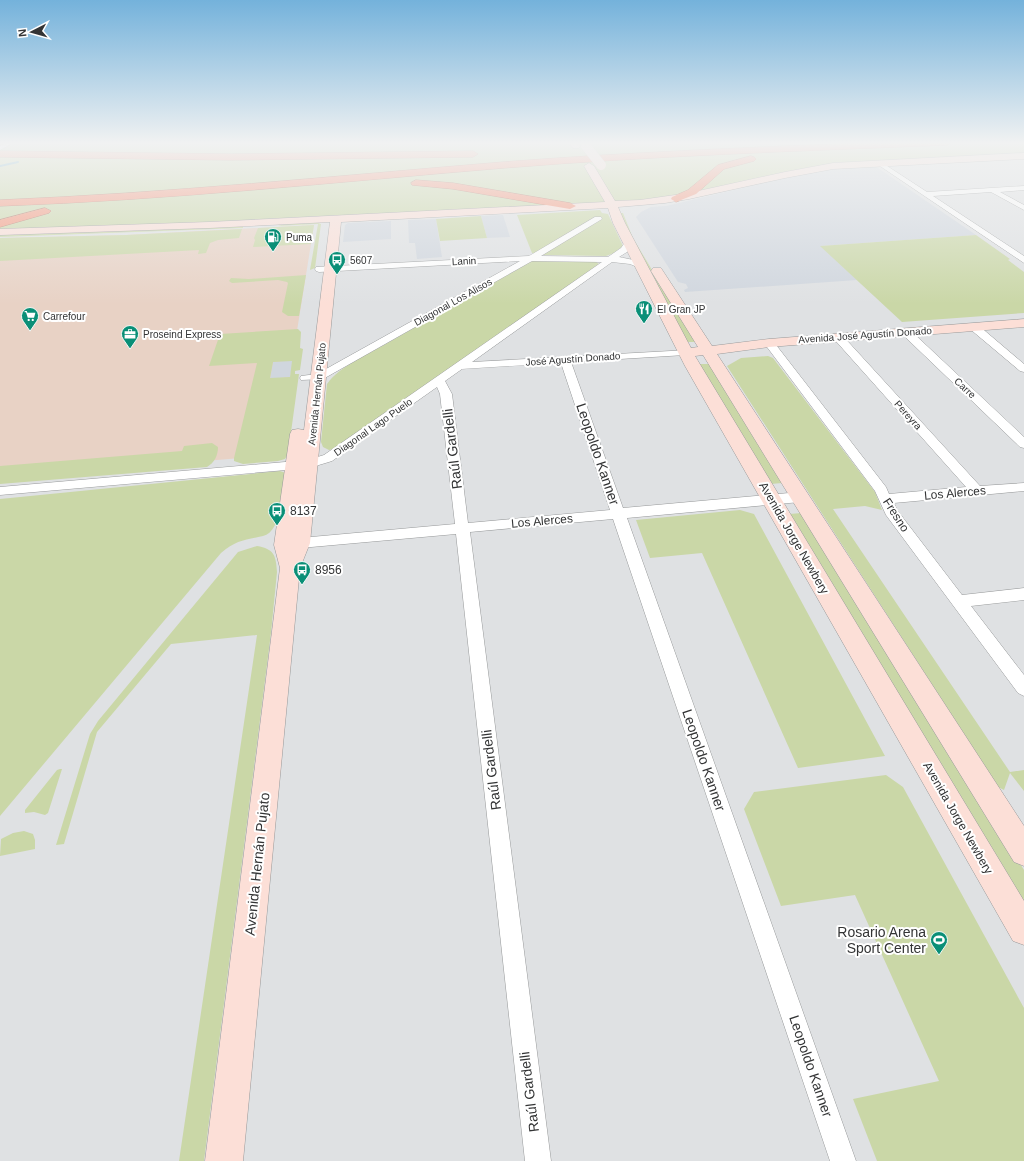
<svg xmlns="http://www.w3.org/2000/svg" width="1024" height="1161" font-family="Arial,sans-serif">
<rect width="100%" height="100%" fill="#dfe1e3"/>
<path fill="#e8d2c5" d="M314,225l-37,230 -277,23v-240l126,-3z"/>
<path fill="#d0d6de" d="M875,166l101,69 -155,11 36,34 -172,12 -1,-2 4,-2 -2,-4 -8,-2 -42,-65 5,-5 10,-5 15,-1 137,-32 39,-6z
M503,215l7,22 -23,1 -6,-22z
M436,219l6,38 -25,2 -2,-16h-6l-1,-23z
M391,221v18l-48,3 2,-17 3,-2z
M293,360l-3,17 -20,2 3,-17z"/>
<path fill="#cad7a7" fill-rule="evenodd" d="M0,142h1024v14l-191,10 -157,33 -676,33z
M600,210l2,3 6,1 15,32 -9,7 -8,3 -61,-1 -13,-2 -15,-38z
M619,213h4l10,25 61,102v2h-7z
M481,216l6,22 -47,3 -4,-22z
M316,222l5,2 -6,44 -5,2 8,-46 -40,2 10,-3z
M314,225l-3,19 -58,3 2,-7 -1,-2 4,-10z
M243,226v2l-243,9v-2h4z
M242,229l-3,9 -21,2 -8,3 -4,10 -8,1 1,-4 -199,11v-23l126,-3z
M976,235l34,24 -2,1 16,12v41l-122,9 -82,-76z
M536,260l59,1 4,3 -261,184 -9,2 -6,-3 -2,-5 6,-58c13,-18 38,-28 57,-39 49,-28 98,-55 146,-83z
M306,275l-7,41h-11l-6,-4 6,-29 -1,-1 -9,-2 -46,3 -3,-2 2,-3 18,1z
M298,329l3,3 -1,16 3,1 -3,21 -5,1v3h4l-11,80 -3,5 -7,2 -35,3 -9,-3v-3l23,-95 -48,3 11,-32zM292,361l-2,16 -20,1 3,-16z
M768,356l5,2 102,134 7,18 -17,-4 -32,3 177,263 14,-2v21l-14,-18 -6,17 -6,-3 -271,-421 14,-8z
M699,364h10l73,119 -11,1z
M212,443l6,4c0,9 -4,16 -11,20l-207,17v-18l182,-15 2,-5z
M280,471l6,2c-3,16 -4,59 -23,63 -18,4 -27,4 -42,17l-221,263v-317z
M740,510l14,4 131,242 -87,12 -96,-215 -52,5 -14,-38z
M802,513l222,357v35l-235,-391z
M257,546c17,3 19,9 20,26l-6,61 -67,528h-25l78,-526 -86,9 -74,88 -33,112 -8,1 34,-111 8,-13 140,-169z
M60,769h2l-14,44 -3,2 -11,-3 -9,1v-3l32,-40z
M886,775l17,12 121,221v153h-147l-24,-62 86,-18 -84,-186 -74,11 -37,-97 10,-17z
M24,831l9,3 2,6v9l-35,7 1,-17 12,-6z"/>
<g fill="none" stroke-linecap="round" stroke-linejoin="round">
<path stroke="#67aec7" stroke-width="2" d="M0,166l18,-4"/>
<defs>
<path id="street" d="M8,142h7l-15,8v-4z
M877,162h4l46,30 97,-6v4l-24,2 24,13v5l-33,-18 -58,4 91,60v7l-147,-99z
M595,217h6l1,2 -61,37 67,1 13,-9 5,-7h3l4,2 -6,9 -8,5c9,2 20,3 27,9l-1,2 -3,1 -12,-5 -18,-2 -140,100 217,-12 1,2 -5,3 -114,7 52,146 177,-16 5,2 2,3 -2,3 -5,2 -173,16 229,643h-26l-217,-642 -143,13 81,629h-26l-69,-627 -167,15 -5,-1 -2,-4 2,-4 5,-1 166,-15 -15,-130 -3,-7 -105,74 -23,7 -309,27v-8l308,-27 16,-5 278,-193 -70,-1 -209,118 -22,1 -1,-2 1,-2 16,-2 203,-113 -201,11 -3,-1 -1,-2 1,-2 213,-11zM561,363l49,147 -142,13 -16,-129 -7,-13 17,-12z
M974,324l4,1 46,39v8l-4,-1 -50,-42 -1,-2 1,-2z
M906,329l4,1 114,107v11l-4,-1 -118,-113 -1,-2z
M838,334l4,1 138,151 44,-3v8l-130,12 3,7 65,85 62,-7v12l-53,6 53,69v21l-6,-3 -132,-178 -11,-24 -111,-148 5,-3 4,1 113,146 3,7 77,-7 -132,-148 -1,-2z"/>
<path id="secondary" d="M569,142h8l3,4 -1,2h-6z
M1024,153v6l-191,10 -48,9 -96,21 -24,4 -47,4 7,16 66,125 7,-1 -47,-76 2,-3h8l51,78 57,-7 255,-20v8l-255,20 -52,7 307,472v40l-10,-4 -311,-507 -8,1 329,545v44l-11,-4 -328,-575 -72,-143 -5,-15 -267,14 -31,321 -10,25 -57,593h-38l75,-593 -6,-23 16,-111 2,-4 6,-1 6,1 26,-208 -121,6 -209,7v-6l209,-7 396,-20 -21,-36 5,-3 5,3 21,35 25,-1 49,-7 96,-21 48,-9z"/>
<path id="highway" d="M887,142h65l-5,3c-148,6 -296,11 -443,23 -168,14 -335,32 -504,38v-6c168,-7 335,-24 503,-38 128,-10 256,-15 384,-20z
M0,151l231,3 242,-3 5,3 -5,3 -242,3 -231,-3z
M751,156l3,1 2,2 -2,2 -30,8 -28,25 -20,8 -5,-3 1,-2 16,-7 30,-25z
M416,180l37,3 117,20 6,3 -6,3 -117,-20 -41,-4 -1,-2z
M45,208l6,3 -2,2 -49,14v-7z"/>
</defs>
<use href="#street" stroke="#97999a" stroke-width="1"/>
<use href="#secondary" stroke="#97999a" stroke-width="1"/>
<use href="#highway" stroke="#b27261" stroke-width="1"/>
<use href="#street" fill="#fff" fill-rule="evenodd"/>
<use href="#secondary" fill="#fcdfd7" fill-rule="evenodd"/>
<use href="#highway" fill="#f69479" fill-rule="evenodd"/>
<defs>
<path id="secondary-bridge" d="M586,146l15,19"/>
</defs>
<use href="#secondary-bridge" stroke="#97999a" stroke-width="10" stroke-linecap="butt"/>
<use href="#secondary-bridge" stroke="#fcdfd7" stroke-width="10"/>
</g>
<linearGradient id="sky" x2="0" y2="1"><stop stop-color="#74b2db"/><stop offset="0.47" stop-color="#f1f2f2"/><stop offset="1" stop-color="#f1f2f2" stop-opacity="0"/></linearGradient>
<rect width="1024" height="304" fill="url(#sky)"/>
<defs>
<symbol id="fuel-pin" viewBox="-11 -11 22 30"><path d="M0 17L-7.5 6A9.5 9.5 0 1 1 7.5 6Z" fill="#0a8f77" stroke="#fff"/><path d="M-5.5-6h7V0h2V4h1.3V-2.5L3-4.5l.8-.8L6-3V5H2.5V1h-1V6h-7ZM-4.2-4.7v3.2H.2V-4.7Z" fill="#fff"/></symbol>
<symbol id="bus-pin" viewBox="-11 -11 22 30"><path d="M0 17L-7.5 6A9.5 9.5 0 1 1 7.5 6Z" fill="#0a8f77" stroke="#fff"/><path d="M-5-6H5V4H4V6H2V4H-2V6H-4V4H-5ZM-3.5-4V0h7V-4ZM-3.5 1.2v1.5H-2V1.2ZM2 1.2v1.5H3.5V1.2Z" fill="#fff"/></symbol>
<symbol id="restaurant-pin" viewBox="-11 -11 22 30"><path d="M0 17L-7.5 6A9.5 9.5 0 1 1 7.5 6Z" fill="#0a8f77" stroke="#fff"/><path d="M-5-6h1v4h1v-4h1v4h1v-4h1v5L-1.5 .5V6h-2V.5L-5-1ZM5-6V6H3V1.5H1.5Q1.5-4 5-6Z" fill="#fff"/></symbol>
<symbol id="supermarket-pin" viewBox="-11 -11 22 30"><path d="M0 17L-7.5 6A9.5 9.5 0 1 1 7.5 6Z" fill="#0a8f77" stroke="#fff"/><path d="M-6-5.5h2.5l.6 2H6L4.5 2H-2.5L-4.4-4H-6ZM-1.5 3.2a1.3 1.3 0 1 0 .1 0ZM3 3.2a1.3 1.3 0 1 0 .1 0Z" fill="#fff"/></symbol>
<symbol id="office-pin" viewBox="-11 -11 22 30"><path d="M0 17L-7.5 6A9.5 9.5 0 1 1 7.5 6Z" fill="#0a8f77" stroke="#fff"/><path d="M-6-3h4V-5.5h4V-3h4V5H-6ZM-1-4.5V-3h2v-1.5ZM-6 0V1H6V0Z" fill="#fff"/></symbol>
<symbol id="stadium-pin" viewBox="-11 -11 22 30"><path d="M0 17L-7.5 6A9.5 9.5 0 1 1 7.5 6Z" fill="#0a8f77" stroke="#fff"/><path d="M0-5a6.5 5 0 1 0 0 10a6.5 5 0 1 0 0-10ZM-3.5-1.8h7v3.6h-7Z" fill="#fff"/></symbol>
</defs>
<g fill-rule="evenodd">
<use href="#fuel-pin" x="263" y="227" width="20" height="27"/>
<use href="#bus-pin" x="327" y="250" width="20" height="27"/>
<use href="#restaurant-pin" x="634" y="299" width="20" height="27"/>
<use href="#supermarket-pin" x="20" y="306" width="20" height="27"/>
<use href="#office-pin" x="120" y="324" width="20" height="27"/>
<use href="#bus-pin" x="267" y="501" width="20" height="27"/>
<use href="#bus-pin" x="292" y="560" width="20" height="27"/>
<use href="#stadium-pin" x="929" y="930" width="20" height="27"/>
</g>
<g text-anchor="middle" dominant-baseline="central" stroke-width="4" stroke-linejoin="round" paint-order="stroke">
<g font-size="10" fill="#333435" stroke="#fff" text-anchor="start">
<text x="286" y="237">Puma</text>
<text x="350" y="260">5607</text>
<text x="657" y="309">El Gran JP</text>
<text x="43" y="316">Carrefour</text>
<text x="143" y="334">Proseind Express</text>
</g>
<g font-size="10" fill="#333435" stroke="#fff">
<text transform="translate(464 261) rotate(-3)">Lanin</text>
<text transform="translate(453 302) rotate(-29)">Diagonal Los Alisos</text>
<text transform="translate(865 335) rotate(-4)">Avenida José Agustín Donado</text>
<text transform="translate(573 359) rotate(-4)">José Agustín Donado</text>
<text transform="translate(965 388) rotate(43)">Carre</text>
<text transform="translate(317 394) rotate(-84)">Avenida Hernán Pujato</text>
<text transform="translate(908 415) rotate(48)">Pereyra</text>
<text transform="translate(373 427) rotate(-35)">Diagonal Lago Puelo</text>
</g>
<g font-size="12" fill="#333435" stroke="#fff">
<text transform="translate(955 493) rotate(-5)">Los Alerces</text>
<text transform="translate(896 515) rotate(57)">Fresno</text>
<text transform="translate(542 521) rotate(-5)">Los Alerces</text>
<text transform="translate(794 538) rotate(60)">Avenida Jorge Newbery</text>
<text transform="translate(958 818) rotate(60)">Avenida Jorge Newbery</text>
</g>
<g font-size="12" fill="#333435" stroke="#fff" text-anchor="start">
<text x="290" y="511">8137</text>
<text x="315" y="570">8956</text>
</g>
<g font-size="14" fill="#333435" stroke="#fff">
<text transform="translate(452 449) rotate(-97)">Raúl Gardelli</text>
<text transform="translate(598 454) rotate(71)">Leopoldo Kanner</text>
<text transform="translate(704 760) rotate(71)">Leopoldo Kanner</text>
<text transform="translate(491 770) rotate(-97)">Raúl Gardelli</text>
<text transform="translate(257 864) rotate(-84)">Avenida Hernán Pujato</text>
<text transform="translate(811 1066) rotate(71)">Leopoldo Kanner</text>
<text transform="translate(529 1092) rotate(-97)">Raúl Gardelli</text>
</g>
<g font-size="14" fill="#333435" stroke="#fff" text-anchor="end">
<text x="926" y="932">Rosario Arena<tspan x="926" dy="16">Sport Center</tspan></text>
</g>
</g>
<g transform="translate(32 32) rotate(264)" stroke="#ffffff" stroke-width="3" paint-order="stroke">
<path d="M0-3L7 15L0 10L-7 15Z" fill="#333435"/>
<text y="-6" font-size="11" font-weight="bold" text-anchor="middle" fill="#333435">N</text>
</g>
</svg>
